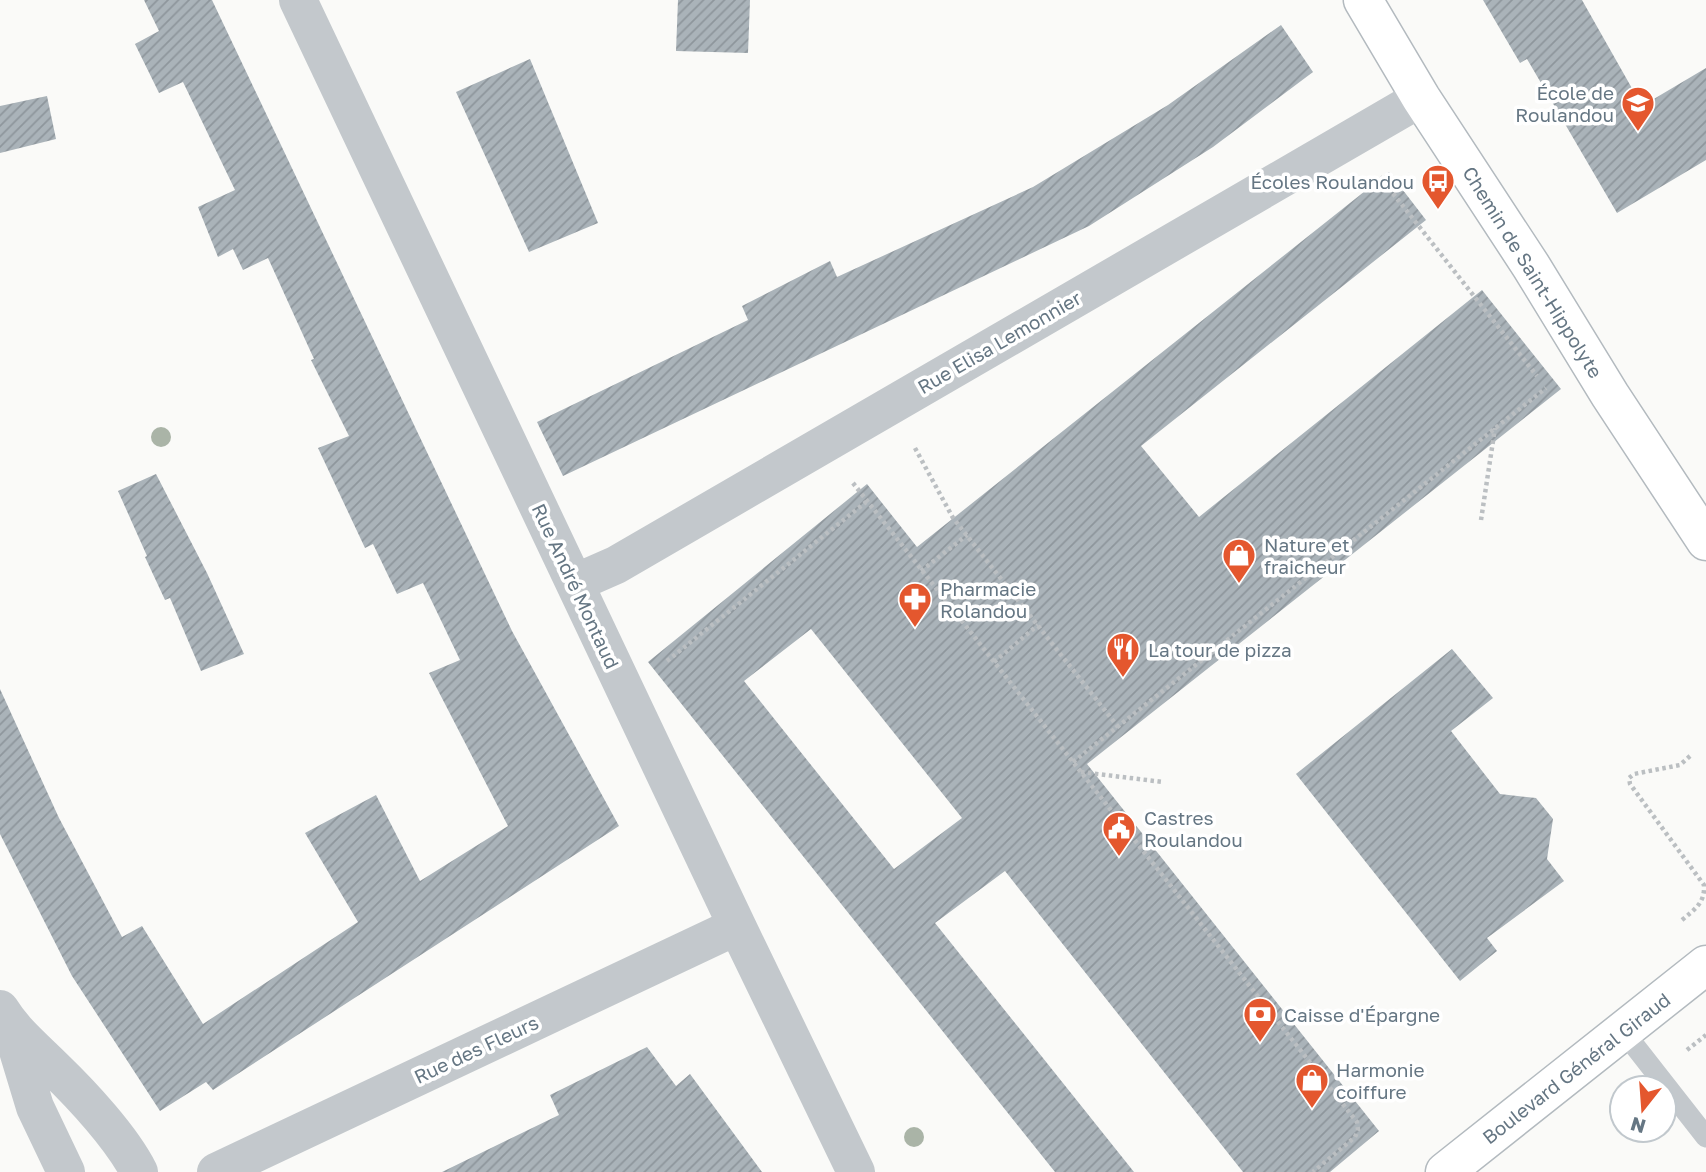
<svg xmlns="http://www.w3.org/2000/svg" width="1706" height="1172" font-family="'Golos Text',sans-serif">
<defs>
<pattern id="building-hatch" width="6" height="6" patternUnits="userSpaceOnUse" patternTransform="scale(1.75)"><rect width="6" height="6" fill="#aab3b9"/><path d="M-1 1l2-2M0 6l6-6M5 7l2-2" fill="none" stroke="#8e969c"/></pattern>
</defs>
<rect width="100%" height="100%" fill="#fafaf8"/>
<path fill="url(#building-hatch)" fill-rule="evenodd" d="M144,0h68l300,631 107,195 -406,264 -7,-8 -46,29 -88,-135 -72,-142v-145l59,129 63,119 20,-11 61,98 155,-102 -53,-89 71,-38 44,86 88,-55 -79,-153 31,-13 -37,-77 -26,11 -24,-50 -8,4 -47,-100 31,-12 -38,-76 3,-1 -46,-101 -25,12 -10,-21 -15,8 -20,-50 37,-17 -52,-108 -24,11 -24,-49 24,-13z
M678,0h72l-2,53 -72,-2z
M1483,0h99l60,106 64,-38v92l-89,53 -90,-154 -7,4z
M1281,25l32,47 -100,75 -124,79 -526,250 -26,-54 211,-102 -6,-14 88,-45 7,16 196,-90 135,-82z
M530,59l68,164 -69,29 -73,-160z
M47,96l9,43 -56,14v-47z
M1389,172l37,48 -285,226 58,71 283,-227 79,99 -474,375 292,367 -49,41h-87l-238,-301 -70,52 199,249h-79l-407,-510 219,-178 50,63zM811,629l151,189 -68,51 -150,-188z
M156,474l51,99 37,81 -43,17 -31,-73 -5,2 -20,-43 2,-1 -29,-65z
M1452,649l41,49 -42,33 49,63 36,4 17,21 -6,40 17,22 -77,57 10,13 -37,30 -164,-207z
M647,1047l29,39 14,-12 72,98h-320l117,-57 -9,-20z"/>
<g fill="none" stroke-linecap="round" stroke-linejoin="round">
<defs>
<path id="secondary" d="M1363,0l58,98 110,168 79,129 96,146
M1445,1172l261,-207"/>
</defs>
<use href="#secondary" stroke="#b3babf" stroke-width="41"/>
<path stroke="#bbbfc2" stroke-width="4.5" stroke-dasharray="3.5 3.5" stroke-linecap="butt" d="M1380,177l157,199
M915,448l38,70 165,209
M853,483l504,639 1,8 -3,7 -42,35
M1481,520l14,-92
M921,571l46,-36
M667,661l199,-159
M994,662l44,-37
M1073,762l473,-374
M1081,772l82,10
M1682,920c13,-11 23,-17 22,-35l-74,-101 -1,-6 5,-4 46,-9 10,-9
M1687,1050l19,-15"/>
<path stroke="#c3c8cc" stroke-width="21" d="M1623,1031l83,106"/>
<path stroke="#c3c8cc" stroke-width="38" d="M298,0l439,926 119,246
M575,583l41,-18 805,-467
M0,1009c14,23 35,40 54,59 28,27 68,70 85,104
M12,1031l23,76 31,65
M216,1172l521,-246"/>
<use href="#secondary" stroke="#fff" stroke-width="38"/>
</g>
<g fill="#aab4a7">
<circle cx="161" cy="437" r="10"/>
<circle cx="914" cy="1137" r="10"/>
</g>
<defs>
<symbol id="school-pin" viewBox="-11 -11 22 30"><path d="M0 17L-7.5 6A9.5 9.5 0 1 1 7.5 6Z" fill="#e4572e" stroke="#fff"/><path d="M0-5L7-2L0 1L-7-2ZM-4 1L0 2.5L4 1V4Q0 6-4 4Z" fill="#fff"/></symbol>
<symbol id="bus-pin" viewBox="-11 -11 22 30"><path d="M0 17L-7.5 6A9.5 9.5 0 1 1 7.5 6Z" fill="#e4572e" stroke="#fff"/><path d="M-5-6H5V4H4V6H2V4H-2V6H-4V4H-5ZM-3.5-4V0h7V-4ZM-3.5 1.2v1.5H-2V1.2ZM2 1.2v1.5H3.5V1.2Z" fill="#fff"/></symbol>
<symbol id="shop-pin" viewBox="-11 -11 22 30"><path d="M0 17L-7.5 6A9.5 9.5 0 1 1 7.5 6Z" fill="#e4572e" stroke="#fff"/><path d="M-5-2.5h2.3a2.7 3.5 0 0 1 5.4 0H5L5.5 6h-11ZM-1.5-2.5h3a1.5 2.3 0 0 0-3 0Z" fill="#fff"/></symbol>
<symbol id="pharmacy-pin" viewBox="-11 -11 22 30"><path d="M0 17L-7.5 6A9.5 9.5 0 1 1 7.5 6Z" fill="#e4572e" stroke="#fff"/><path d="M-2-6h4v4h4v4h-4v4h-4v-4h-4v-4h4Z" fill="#fff"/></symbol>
<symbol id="restaurant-pin" viewBox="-11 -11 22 30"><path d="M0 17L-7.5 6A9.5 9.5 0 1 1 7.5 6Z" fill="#e4572e" stroke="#fff"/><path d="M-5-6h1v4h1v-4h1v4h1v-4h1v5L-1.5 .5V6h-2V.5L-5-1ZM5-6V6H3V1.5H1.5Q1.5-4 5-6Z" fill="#fff"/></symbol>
<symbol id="civic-pin" viewBox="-11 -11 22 30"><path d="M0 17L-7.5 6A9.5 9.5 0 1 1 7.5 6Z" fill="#e4572e" stroke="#fff"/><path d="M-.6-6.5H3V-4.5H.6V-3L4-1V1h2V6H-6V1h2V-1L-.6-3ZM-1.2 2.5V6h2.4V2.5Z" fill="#fff"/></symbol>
<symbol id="bank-pin" viewBox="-11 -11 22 30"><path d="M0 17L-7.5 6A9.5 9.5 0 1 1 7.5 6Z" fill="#e4572e" stroke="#fff"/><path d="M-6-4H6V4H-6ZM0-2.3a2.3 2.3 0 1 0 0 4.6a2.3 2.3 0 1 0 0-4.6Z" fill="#fff"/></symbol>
</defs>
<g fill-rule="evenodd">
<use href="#school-pin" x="1619" y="84" width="38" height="52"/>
<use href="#bus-pin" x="1419" y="162" width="38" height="52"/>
<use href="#shop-pin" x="1220" y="536" width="38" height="52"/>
<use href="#pharmacy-pin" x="896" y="580" width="38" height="52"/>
<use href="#restaurant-pin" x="1104" y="630" width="38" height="52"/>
<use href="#civic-pin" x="1100" y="809" width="38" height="52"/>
<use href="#bank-pin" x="1241" y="995" width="38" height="52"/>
<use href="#shop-pin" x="1293" y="1061" width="38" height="52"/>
</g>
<g text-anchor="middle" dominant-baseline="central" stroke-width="7" stroke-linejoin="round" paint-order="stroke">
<g font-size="19" fill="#657683" stroke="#fff" text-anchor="start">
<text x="1614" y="92" text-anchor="end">École de<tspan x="1614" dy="22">Roulandou</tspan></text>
<text x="1414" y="181" text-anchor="end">Écoles Roulandou</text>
<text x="1264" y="544">Nature et<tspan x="1264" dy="22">fraicheur</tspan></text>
<text x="940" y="588">Pharmacie<tspan x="940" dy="22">Rolandou</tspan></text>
<text x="1148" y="649">La tour de pizza</text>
<text x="1144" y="817">Castres<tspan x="1144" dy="22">Roulandou</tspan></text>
<text x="1284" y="1014">Caisse d'Épargne</text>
<text x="1336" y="1069">Harmonie<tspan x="1336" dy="22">coiffure</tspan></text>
</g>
<g font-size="19" fill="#657683" stroke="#fff">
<text transform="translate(1533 272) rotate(58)">Chemin de Saint-Hippolyte</text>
<text transform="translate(999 342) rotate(-30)">Rue Elisa Lemonnier</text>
<text transform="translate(576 586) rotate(65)">Rue André Montaud</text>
<text transform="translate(476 1049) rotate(-25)">Rue des Fleurs</text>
<text transform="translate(1576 1068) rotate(-38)">Boulevard Général Giraud</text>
</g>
</g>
<g transform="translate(1643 1109) rotate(197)"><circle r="33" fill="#ffffff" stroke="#c1c8cd" stroke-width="2"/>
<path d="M0-5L12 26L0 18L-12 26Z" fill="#e4572e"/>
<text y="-10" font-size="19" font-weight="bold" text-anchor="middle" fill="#657683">N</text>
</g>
</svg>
